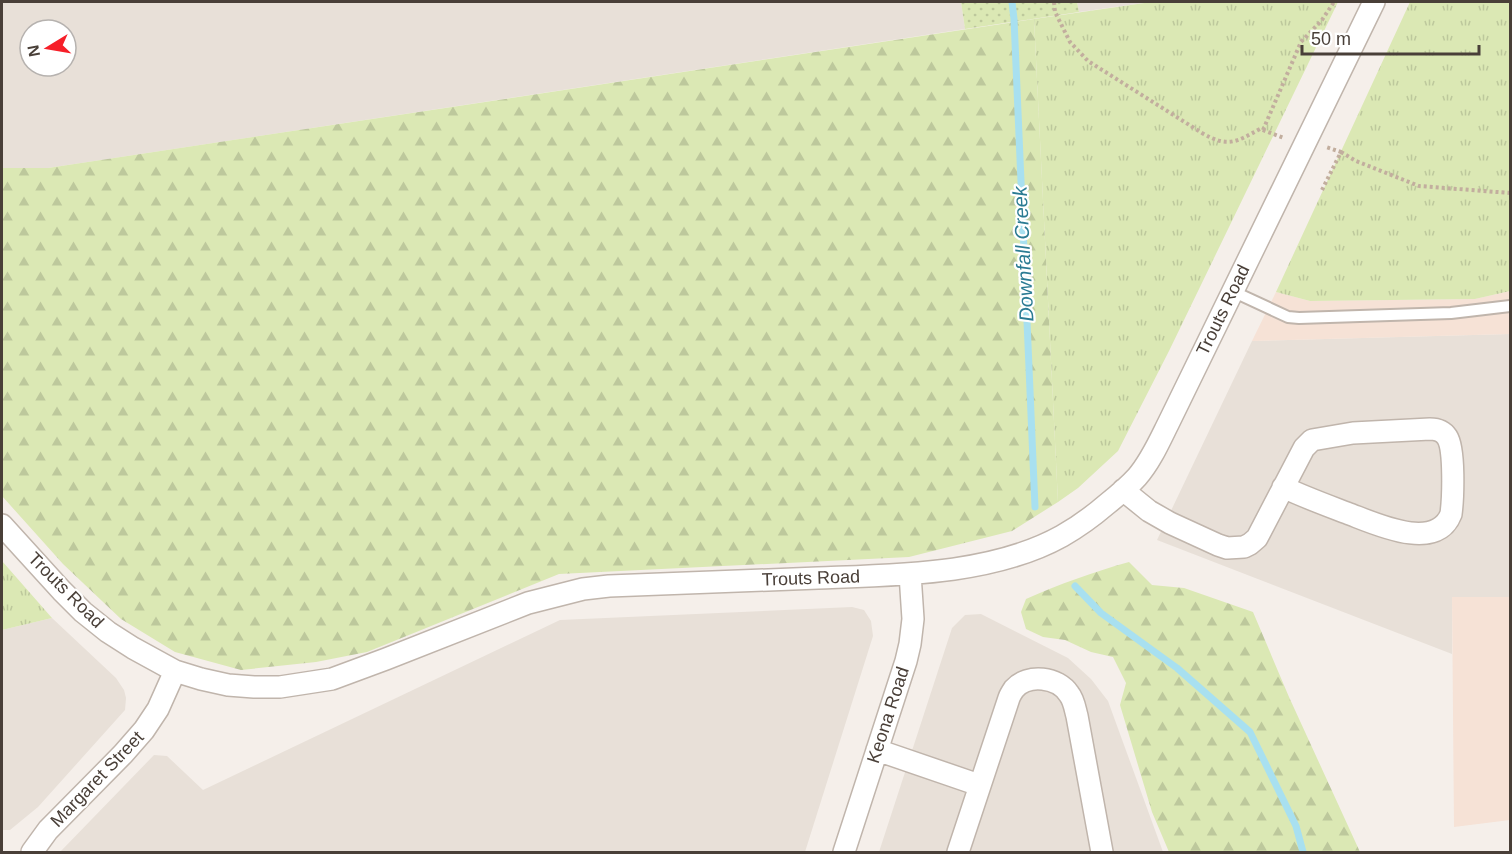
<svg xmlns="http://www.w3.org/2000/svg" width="1512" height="854" font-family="Helvetica,sans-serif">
<defs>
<pattern id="grass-tufts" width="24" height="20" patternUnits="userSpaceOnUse" patternTransform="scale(1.5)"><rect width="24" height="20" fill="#dbe8b4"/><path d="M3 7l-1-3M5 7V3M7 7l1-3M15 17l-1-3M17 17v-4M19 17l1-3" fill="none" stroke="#bdc89c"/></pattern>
<pattern id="forest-firs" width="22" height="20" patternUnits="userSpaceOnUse" patternTransform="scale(1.5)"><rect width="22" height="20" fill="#dbe8b4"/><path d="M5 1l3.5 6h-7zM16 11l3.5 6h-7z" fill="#bdc89c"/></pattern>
<pattern id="park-dots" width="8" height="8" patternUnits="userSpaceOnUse" patternTransform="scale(1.5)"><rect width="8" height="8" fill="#dbe8b4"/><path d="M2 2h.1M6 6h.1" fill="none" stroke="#bdc89c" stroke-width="1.8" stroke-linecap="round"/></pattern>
</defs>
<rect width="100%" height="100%" fill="#f5efea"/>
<path fill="#e8e0d8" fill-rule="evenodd" d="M2,2h959l4,27 -917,139h-46zM30,30h36v36h-36z
M1077,2h74l-72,10z
M1510,334v263h-58v57l-295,-114 95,-199z
M852,607l12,3 7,11 2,15 -68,216h-745l94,-97 13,1 36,34 357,-170z
M981,614l87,44 23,21 17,22 55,151h-284l73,-224 13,-13z
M52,618l64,60 8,12 2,8 -1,12 -87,97 -28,23h-8v-200z"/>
<path fill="#f6e2d6" d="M1510,291v43l-258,7 24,-49 34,9 165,-2z
M1452,597h58v223l-56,7z"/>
<path fill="url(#grass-tufts)" d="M1151,2h187l-169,349 -51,100 -40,37 -20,14 -24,-483z
M1410,2h100v289l-35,8 -165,2 -34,-9z
M2,561l50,57 -50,12z"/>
<path fill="url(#forest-firs)" d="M1034,19l24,483 -46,29 -103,26 -350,17 -192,78 -51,10 -75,8 -66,-18 -54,-33 -58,-55 -61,-68v-328h46z
M1129,562l23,23 32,3 69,24 36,85 71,155h-191l-17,-40 -32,-107 6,-22 -13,-26 -22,-5 -26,-12 -22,-3 -17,-8 -5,-17 5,-13c34,-15 67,-27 103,-37z"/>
<path fill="url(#park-dots)" d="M961,2h116l2,10 -114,17z"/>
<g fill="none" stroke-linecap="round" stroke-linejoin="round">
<path stroke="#a8e0f0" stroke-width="7" d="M1012,2l2,17 21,488
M1075,586l26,27 76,55 73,64 46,94 7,26"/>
<defs>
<path id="lane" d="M1232,291l56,26 11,1 152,-5 59,-7"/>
<path id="street" d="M1123,490l26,21 21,12 48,22 9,3 17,-1 6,-3 7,-6 47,-90 8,-8 41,-7 77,-4c7,0 13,2 17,8 8,12 6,62 4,77 -15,39 -77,9 -104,-1 -21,-8 -43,-16 -64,-26
M2,525l60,66 21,21 25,20 25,16 42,23 26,8 27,6 26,2h26l52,-8 54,-20 142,-56 55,-14 26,-3c69,-2 139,-5 209,-8 78,-3 174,-3 244,-42 16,-9 31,-20 45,-32 10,-8 21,-17 30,-27 14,-16 23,-37 32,-55l205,-420
M877,750l102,35
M32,852l16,-22 75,-76 21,-24 14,-21 17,-38
M844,852l62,-191 4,-17 3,-25 -3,-45
M958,852l51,-154c1,-3 3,-6 5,-9 14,-16 44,-12 55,5 5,6 6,15 8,22l25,136"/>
</defs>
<use href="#lane" stroke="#c0b5ac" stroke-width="14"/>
<use href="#street" stroke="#c0b5ac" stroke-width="24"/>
<path stroke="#c2ae9e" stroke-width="4" stroke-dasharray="3 3" stroke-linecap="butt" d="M1054,2l1,10 15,30 18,19 114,72c26,15 34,9 58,-4l24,9
M1263,130l38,-88 21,-22 12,-18
M1341,152l15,9 63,25 91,7
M1322,190l19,-38 -15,-5"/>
<use href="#lane" stroke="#fff" stroke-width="10"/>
<use href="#street" stroke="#fff" stroke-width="21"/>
</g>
<g text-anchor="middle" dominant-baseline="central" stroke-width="4.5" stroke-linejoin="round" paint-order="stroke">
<g font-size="18" fill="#493f38" stroke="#fff">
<text transform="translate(1223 310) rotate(-64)">Trouts Road</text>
<text transform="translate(811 578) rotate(-2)">Trouts Road</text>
<text transform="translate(66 590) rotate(45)">Trouts Road</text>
<text transform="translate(888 715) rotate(-72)">Keona Road</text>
<text transform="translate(97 779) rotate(-46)">Margaret Street</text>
</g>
<g font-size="20" font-style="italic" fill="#2b7b93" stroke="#fff">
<text transform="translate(1023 254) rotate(-93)">Downfall Creek</text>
</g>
</g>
<rect width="1512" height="854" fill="none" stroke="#493f38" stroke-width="6"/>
<g transform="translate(48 48) rotate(259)"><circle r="28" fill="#ffffff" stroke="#b6b2af" stroke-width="1.5"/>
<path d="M0-4.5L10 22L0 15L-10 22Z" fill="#f61f29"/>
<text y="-9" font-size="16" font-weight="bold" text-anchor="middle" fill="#493f38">N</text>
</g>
<path d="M1302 45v9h177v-9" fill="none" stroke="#493f38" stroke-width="3"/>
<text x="1311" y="45" font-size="18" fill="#493f38" stroke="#ffffff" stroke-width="4.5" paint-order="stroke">50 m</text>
</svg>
